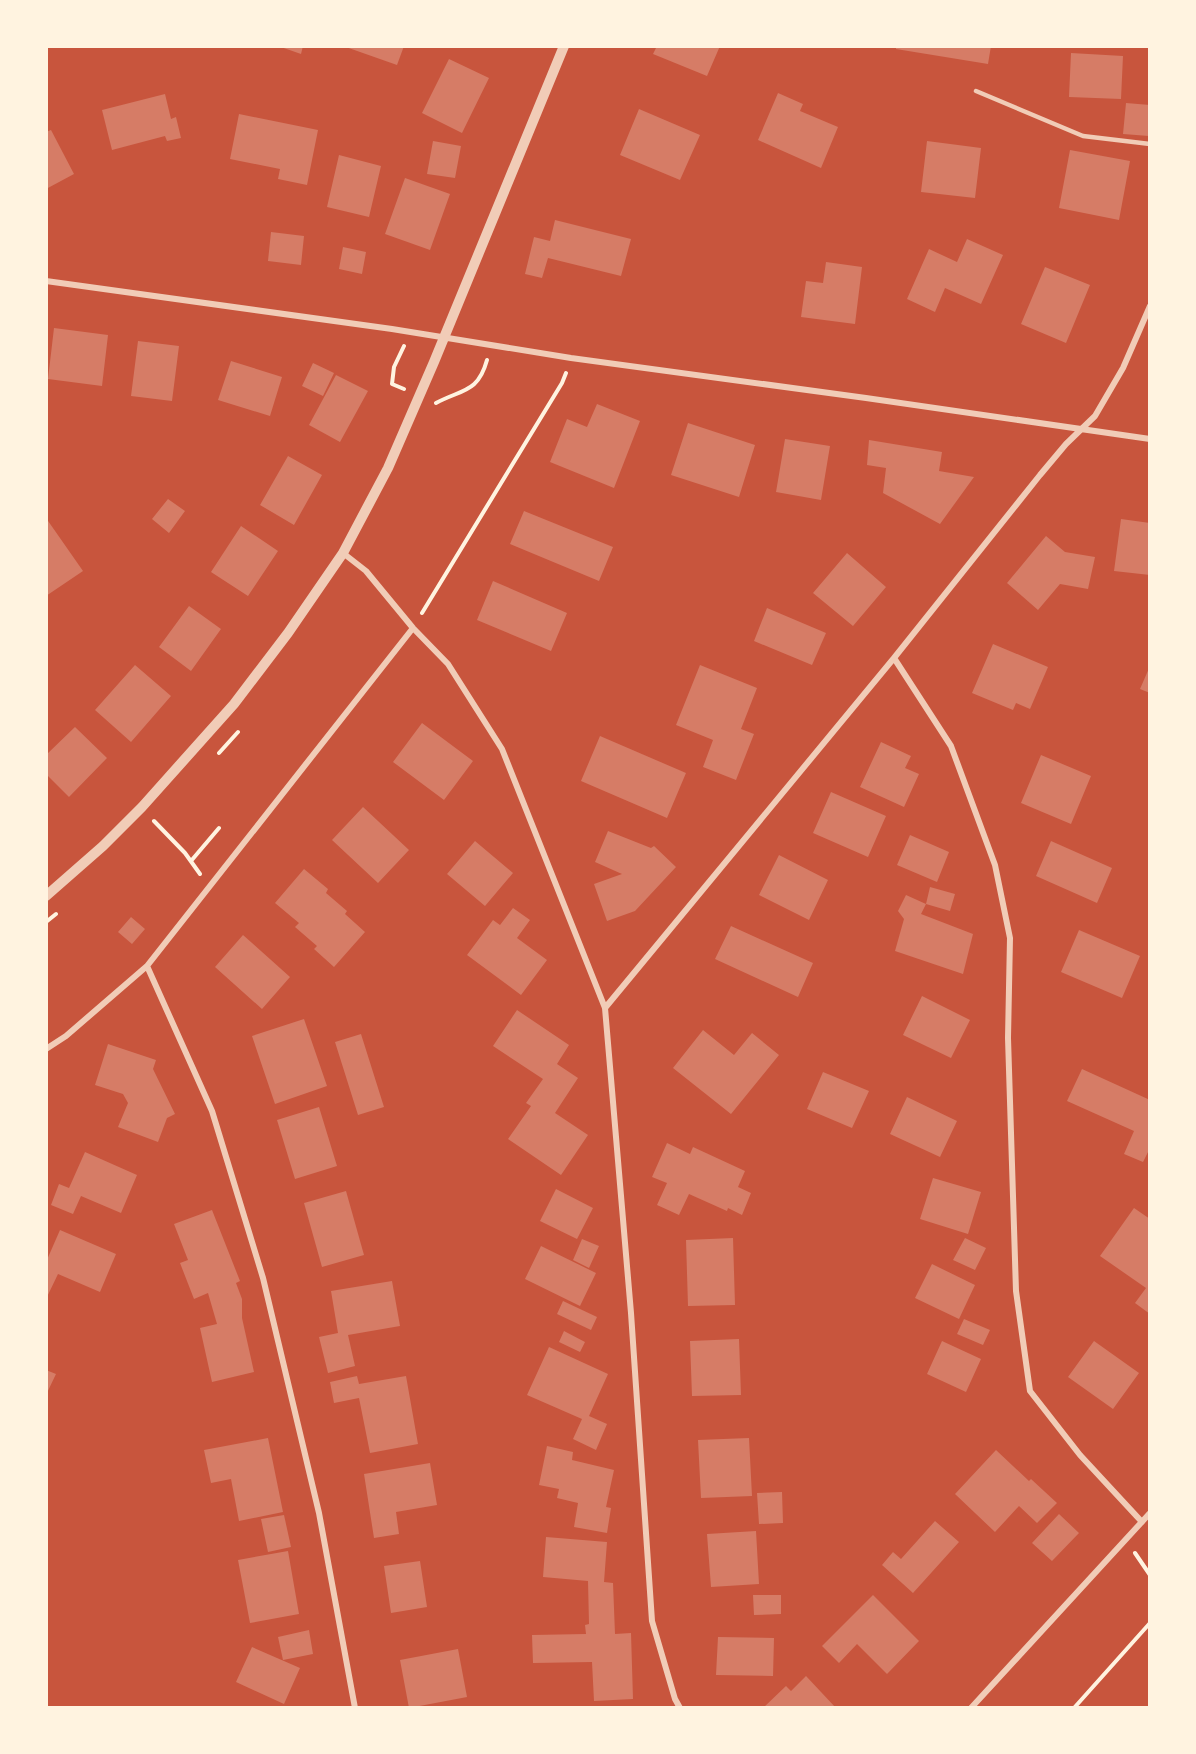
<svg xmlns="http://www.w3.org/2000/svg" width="1196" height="1754" font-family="Manrope,sans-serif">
<rect width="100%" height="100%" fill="#c8553d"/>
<path fill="#d67c66" d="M278,46h25l-2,8z
M343,46h61l-7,19z
M657,46h63l-13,30 -54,-22z
M896,46h95l-3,18 -92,-15z
M1071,53l52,3 -2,43 -52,-2z
M449,59l40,19 -27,55 -40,-20z
M778,93l25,11 -3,7 38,16 -17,41 -63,-28z
M165,94l6,25 5,-2 5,21 -14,3 -2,-5 -53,14 -10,-40z
M1126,103l24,2 -1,31 -26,-2z
M639,109l61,26 -20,45 -60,-25z
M239,114l79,16 -11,55 -29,-6 2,-10 -50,-10z
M51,130l23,44 -28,15v-57z
M433,141l28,5 -6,32 -28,-4z
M927,141l54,7 -6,50 -54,-6z
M1070,150l60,11 -11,59 -60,-12z
M339,155l42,11 -12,51 -42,-10z
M405,178l45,16 -20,56 -45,-16z
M555,220l76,19 -10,37 -73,-18 -6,20 -17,-4 9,-37 16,4z
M271,232l33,4 -3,29 -33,-4z
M967,239l36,16 -22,49 -36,-16 -10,24 -28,-13 22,-50 28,13z
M343,247l23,5 -4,22 -23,-5z
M826,262l36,5 -7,57 -54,-7 5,-36 17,2z
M1045,267l45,18 -24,58 -45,-19z
M54,328l54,7 -6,51 -54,-7z
M138,341l41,5 -7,55 -41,-5z
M231,361l51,16 -12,39 -52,-16z
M313,363l21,10 -11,23 -21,-10z
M336,375l32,16 -28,51 -31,-17z
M597,404l43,17 -26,67 -64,-26 17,-43 20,8z
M688,423l67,22 -16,52 -68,-22z
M785,439l45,7 -9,54 -45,-8z
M869,440l73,12 -3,19 35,6 -34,47 -57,-31 3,-25 -19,-3z
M288,456l34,19 -28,50 -34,-20z
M168,499l17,12 -16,22 -17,-14z
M524,511l89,36 -14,34 -89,-37z
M46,518l37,53 -37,25z
M1121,519l29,4v52l-36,-4z
M241,526l37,25 -30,45 -37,-24z
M1046,536l19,16 30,5 -7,32 -28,-5 -22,26 -31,-27z
M847,553l39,34 -33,39 -40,-33z
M493,581l74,32 -16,38 -74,-31z
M189,606l32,23 -30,42 -32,-24z
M767,608l59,25 -14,32 -58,-24z
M993,644l55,23 -18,42 -14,-6 -3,7 -41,-17z
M135,665l36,31 -40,46 -36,-32z
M700,665l57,23 -16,41 13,5 -18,46 -33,-13 10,-27 -37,-15z
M1150,666v27l-10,-4z
M422,723l51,38 -29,39 -51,-38z
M75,727l32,31 -38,39 -23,-23v-19z
M600,736l86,37 -19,45 -86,-37z
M881,742l30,14 -6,12 14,6 -15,33 -44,-20z
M1041,755l50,21 -20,48 -50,-21z
M831,792l55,24 -18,41 -55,-24z
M363,807l46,43 -31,33 -46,-43z
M608,831l43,17 3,-2 22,21 -41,44 -28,10 -13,-37 28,-10 -27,-12z
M910,835l39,17 -12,30 -40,-17z
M475,841l38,32 -28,33 -38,-32z
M1051,841l61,27 -15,35 -61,-27z
M779,855l49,25 -19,40 -50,-25z
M304,869l24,20 -2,4 21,18 -2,3 20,18 -31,35 -20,-18 3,-3 -22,-19 4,-4 -24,-20z
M930,887l25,7 -5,17 -24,-7z
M906,895l20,9 -5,10 52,20 -10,40 -68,-23 9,-32 -6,-8z
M513,908l17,12 -13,18 30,22 -26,35 -54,-40 26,-35 7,5z
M131,917l14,12 -13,15 -14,-12z
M731,926l82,37 -15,34 -83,-38z
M1079,930l61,26 -18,42 -61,-26z
M243,935l47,42 -28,32 -47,-42z
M922,996l48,24 -19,38 -48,-23z
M517,1010l52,35 -12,19 21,14 -23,35 33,22 -27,40 -53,-36 23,-33 -5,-3 17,-24 -50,-33z
M304,1019l23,67 -52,18 -23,-68z
M703,1030l31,25 18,-22 27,22 -48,59 -58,-46z
M361,1034l23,73 -26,8 -23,-73z
M108,1044l48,16 -3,9 22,45 -8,4 -9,24 -40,-15 10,-24 -5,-9 -28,-9z
M1082,1069l68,31v48l-7,14 -19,-8 10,-23 -67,-30z
M823,1072l46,19 -17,37 -45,-19z
M907,1097l50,24 -17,36 -50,-23z
M319,1107l18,59 -42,13 -18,-59z
M667,1143l23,11 3,-7 52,24 -7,16 13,6 -9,22 -14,-7 -1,3 -38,-17 -10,21 -22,-10 10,-22 -15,-6z
M85,1152l52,23 -16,38 -40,-17 -8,18 -22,-9 8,-21 10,4z
M933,1178l48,14 -13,42 -48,-15z
M556,1189l37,19 -16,31 -37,-18z
M346,1191l18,64 -42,12 -18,-64z
M1134,1208l16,11v95l-15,-11 11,-15 -46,-32z
M212,1210l28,71 -4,2 6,16v19l12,54 -42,10 -12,-54 17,-4 -9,-31 -14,6 -14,-36 8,-3 -14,-36z
M60,1230l56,24 -16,38 -42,-18 -12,25v-37z
M733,1238l2,67 -47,1 -2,-66z
M965,1238l21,10 -11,22 -22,-10z
M582,1239l17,7 -10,22 -16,-8z
M541,1246l55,27 -16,33 -55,-27z
M932,1264l43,21 -16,34 -44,-21z
M392,1281l8,45 -52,9 7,31 -27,7 -9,-36 19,-4 -7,-42z
M563,1301l34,16 -6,13 -34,-16z
M964,1319l26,11 -7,15 -26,-11z
M564,1331l21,11 -5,10 -21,-10z
M739,1339l2,56 -49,1 -2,-55z
M942,1341l39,18 -15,33 -39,-18z
M1094,1341l45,32 -26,36 -45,-32z
M549,1347l59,27 -19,42 18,8 -11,26 -23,-11 9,-20 -55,-24z
M46,1370l10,4 -10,21z
M357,1376l2,8 47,-8 12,68 -48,9 -11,-55 -25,5 -4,-21z
M268,1438l15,74 -44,9 -8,-42 -20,4 -7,-33z
M749,1438l3,58 -51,2 -3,-58z
M547,1446l26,6 -1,8 42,10 -8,37 5,1 -4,25 -33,-6 4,-24 -21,-5 2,-9 -20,-4z
M996,1450l33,31 2,-2 26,24 -20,20 -18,-17 -24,26 -40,-38z
M430,1463l7,42 -41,7 3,22 -25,4 -10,-64z
M782,1492l1,31 -24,1 -2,-31z
M1059,1514l20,19 -27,28 -20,-18z
M284,1515l7,32 -23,5 -7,-33z
M935,1521l24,21 -46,51 -31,-28 11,-13 8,7z
M756,1531l3,53 -48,3 -4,-53z
M546,1537l61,5 -3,40 9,1 2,51 16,-1 2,66 -39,2 -2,-39 -59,1 -1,-28 54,-1 -1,-9 4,-1 -1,-43 -45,-4z
M288,1551l11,63 -49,9 -12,-63z
M420,1561l7,46 -36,6 -7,-47z
M753,1595h28v19l-27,1z
M873,1595l46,46 -32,33 -30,-30 -18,19 -17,-17z
M309,1630l4,24 -30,6 -5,-23z
M718,1637l56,1 -1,38 -57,-1z
M252,1647l48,21 -16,36 -48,-22z
M458,1649l9,48 -58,11 -9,-48z
M806,1676l30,32h-73l23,-22 5,5z"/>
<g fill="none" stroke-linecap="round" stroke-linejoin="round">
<path stroke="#fff3e0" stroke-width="4" d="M404,389l-12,-5 2,-17 10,-21
M436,403c26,-14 42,-10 51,-43
M422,613l140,-230 4,-10
M219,753l19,-21
M154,821l31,32 15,21
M191,861l28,-33
M46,922l10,-8
M1135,1553l15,22
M1074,1708l76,-85"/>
<path stroke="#f1ccb7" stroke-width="4.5" d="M976,91l107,45 67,8"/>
<path stroke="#f1ccb7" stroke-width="6" d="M46,281l346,48 179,29 295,40 284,41
M343,553l23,18 47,57 35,36 54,85 103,259 26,305 21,308 23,78 5,9
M894,658l57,88 44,119 15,73 -2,100 8,253 14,100 50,64 62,67
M147,966l65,145 51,167 56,235 36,195
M605,1008l289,-350 146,-183 26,-31 29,-28 28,-48 27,-62
M46,1049l20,-13 81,-70 266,-338
M971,1708l179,-195"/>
<path stroke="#f1ccb7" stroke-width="10" d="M46,896l57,-50 39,-39 92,-103 54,-71 55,-80 45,-85 46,-106 130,-316"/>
</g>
<rect width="1196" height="1754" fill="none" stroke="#fff3e0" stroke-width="96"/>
</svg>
